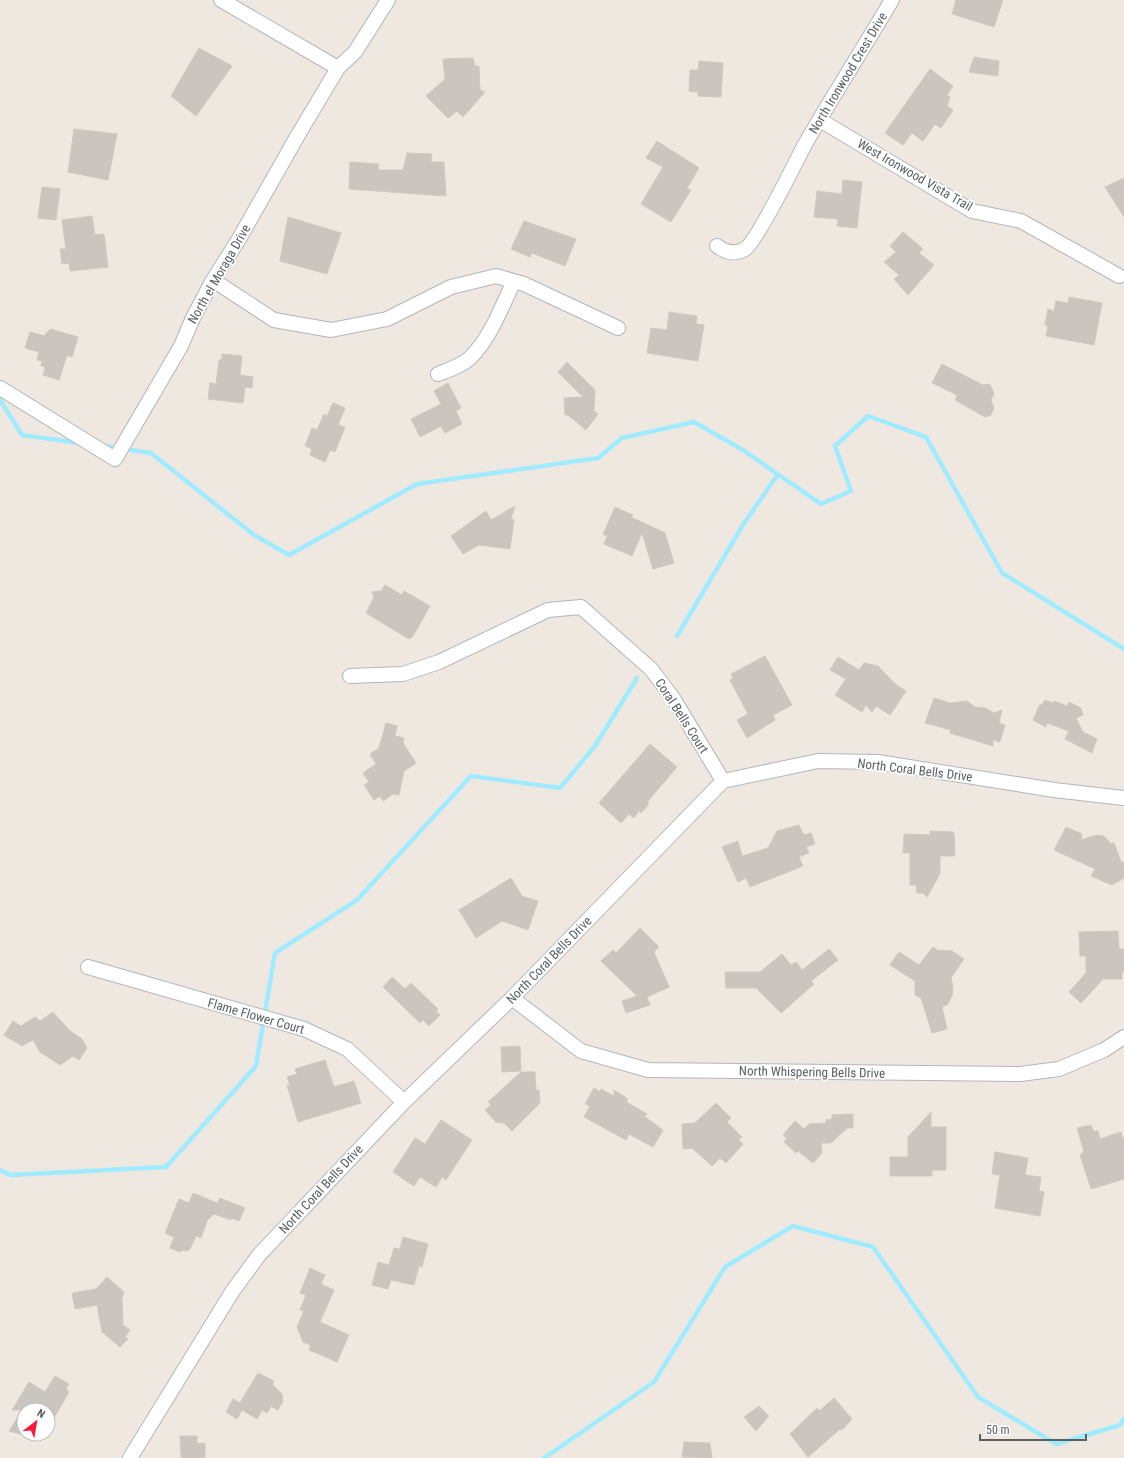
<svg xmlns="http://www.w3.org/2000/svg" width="1124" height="1458" font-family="'Roboto Condensed',sans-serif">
<rect width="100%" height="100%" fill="#eee8e1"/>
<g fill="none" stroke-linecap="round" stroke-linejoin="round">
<path stroke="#a0ebff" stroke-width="4.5" d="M0,400l22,35 57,8
M104,446l47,7 103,82 35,20 128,-71 181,-26 24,-20 72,-16 49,28 78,54 30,-13 -16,-45 33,-30 58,21 76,136 122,76
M677,636l66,-111 35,-51
M0,1170l11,5 155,-8 90,-101 19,-113 82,-53 114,-124 89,12 35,-42 42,-68
M544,1458l110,-76 71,-115 68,-41 80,21 105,150 78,47 64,-19 4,-6"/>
</g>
<path fill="#cbc5c0" stroke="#d3c8be" d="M956,0h47l-9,27 -42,-13z
M199,48l33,18 -36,50 -25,-20z
M974,57l25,4 -1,15 -29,-4z
M473,58l2,8h4l1,24 5,2 -22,25 -6,-6 -9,7 -22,-22 19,-17 -2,-20z
M699,61l24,2 -2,34 -23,-1v-4l-9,-1 1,-21h8z
M930,69l23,17 -6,9 3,2 -3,9 6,4 -12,18 -6,-4 -12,17 -11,-8 -9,12 -18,-12z
M74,129l43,5 -9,46 -40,-8z
M657,141l42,27 -12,20 4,2 -20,32 -30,-18 22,-37 -17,-9z
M407,153l25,1 -1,8h13l2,34 -97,-7 1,-27 29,2 -1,6h25z
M1124,178v39l-19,-30z
M843,180l19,2 -5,46 -20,-2 1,-7 -24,-2 3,-26 25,3z
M42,187l18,2 -4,31 -18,-2z
M92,216l3,19 9,-1 4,33 -38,4 -1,-8 -7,1 -2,-15h6l-4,-29z
M288,217l53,16 -14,41 -47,-13z
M524,221l52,18 -11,27 -33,-13 -2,4 -19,-8z
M903,232l20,17 -4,4 15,12 -26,30 -14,-16 5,-4 -15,-13 12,-10 -6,-6z
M1069,297l33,6 -8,42 -48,-9 2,-10 -3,-1 3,-16 6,2 2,-10 12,2z
M669,312l28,4 -1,8 8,1 -6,36 -51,-8 4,-25 16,2z
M50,329l28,8 -6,20 -5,-2 -8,25 -16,-5 2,-8 -4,-1 1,-5 -5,-1 2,-8 -14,-4 5,-16 14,4z
M222,354l20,2 -2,19 13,2 -1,11 -7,-1 -2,16 -35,-4 2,-16 6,1 3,-24h3z
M567,362l28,28 -1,21 4,3 -12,16 -18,-15h-3l-1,-17 19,-1 -25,-25z
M942,364l41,21 7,-1 4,10 -3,6 3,8 -3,7 -6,2 -30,-17 2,-5 -25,-12z
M448,383l13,25 -5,3 6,13 -17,9 -4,-7 -21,11 -9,-18 30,-15 -7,-13z
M333,403l12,5 -7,17 7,2 -10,25 -5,-2 -5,12 -15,-7 2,-6 -7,-3 7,-18 5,2 7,-16 3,2z
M515,506l-4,13 3,1 -4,29 -31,-4 -16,9 -12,-18 35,-25 5,9z
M615,507l18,8 -2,2 34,16 9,30 -21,6 -11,-36 -10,23 -28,-12 3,-8 -4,-2z
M385,585l17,10 2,-4 26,15 -17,30 -4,3 -43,-26 8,-16 -2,-5 9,-1z
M765,656l27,49 -19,10 2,5 -28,18 -10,-18 11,-6 -18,-34 3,-2 -2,-4z
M838,657l21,13 5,-7 14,3 17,18 11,7 -16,24 -14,-9 -4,6 -6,-7 -4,7 -27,-17 11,-16 -16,-9z
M934,698l16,5 17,-2 8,6 10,1 9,5 8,-3 -3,13 6,2 -5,17 -7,-2v6l-43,-13 1,-3 -26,-7z
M1045,700l8,3 2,-2 12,5 2,-4 12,6 2,7 -7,3 7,14 14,7 -5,14 -27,-14 4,-8 -22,-8 -1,4 -13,-7 7,-16 2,1z
M386,723l11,3 -2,10 9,2 -1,5 13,20 -12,8 -5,24 -6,-1 -10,7 -3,-5 -6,4 -10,-15 5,-3 -6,-9 13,-9 -6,-10 9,-6z
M650,744l27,23 -30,35 2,2 -8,9 -2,-2 -5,7 -5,-4 -8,9 -22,-20z
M799,825l5,10 7,-2 4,11 -9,3 3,6 -10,4 4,9 -53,21 -4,-9 -8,4 -16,-35 16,-6 4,15 26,-8 9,-17z
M1066,827l16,7 -1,6 16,-5 7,1 7,8 3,-1 7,19h3v16l-12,7 -21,-9 4,-7 -41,-19z
M930,831l24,1 1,24h-15v18l-13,23 -4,-4h-6l-1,-8h-6v-32h-7l1,-19 26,1z
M511,878l11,18 16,5 -10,29 -26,-9 -26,17 -17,-28z
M640,928l19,19 -5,5 15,35 -22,10 3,8 -24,8 -4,-12 15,-5 -36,-35 12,-11 3,3z
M1118,931l1,18h5v23h-2v7h-19l-22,24 -12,-11 17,-19v-17h-6l-1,-24z
M933,947l4,3 15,1 12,8 -13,19 2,9 -1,9 -5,9 -5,2 5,22 -15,4 -11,-35 -6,-3v-14l-25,-16 9,-13 20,13z
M829,949l9,11 -27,21 3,3 -33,29 -25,-25h-30l-1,-16h35l22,-18 9,11 5,-3 6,8z
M392,977l13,12 6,-6 27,26 -2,2 4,4 -11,11 -6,-6 -3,3 -37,-36z
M53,1012l16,18 13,9 5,9 -8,12 -6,-4 -13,9 -20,-13 -7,-12 -11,6 -18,-11 9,-14 8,5 14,-9 5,4z
M520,1046l1,25 -19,1 -1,-25z
M325,1060l9,27 20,-6 7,22 -63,19 -11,-37h3l-3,-8 10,-3 -2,-5z
M521,1072h14l1,18h3l1,13 -28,28 -8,-8 -8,-1 -11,-12 6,-5 -3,-3z
M594,1088l6,4 1,-3 13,7v-6l14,9 -2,3 21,12 -3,2 19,14 -10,17 -24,-13 -3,6 -42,-23 6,-11 -5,-2z
M716,1103l15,15 -4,4 15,15 -4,2 5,5 -17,19 -6,-5 -8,8 -20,-18 -9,1 -1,-25 13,-1z
M931,1112v15h15v43h-14v6h-42v-19h18v-20z
M853,1114v14h-6l-16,15h-10l1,10 -9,10 -15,-12 -2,2 -12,-11 3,-4 -4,-3 12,-14 9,8 5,-5 17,-1v-3l6,-1v-4z
M441,1120l31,20 -26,40 -4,-3 -6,10 -16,-10 -6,9 -21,-14 22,-34 10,6z
M1091,1125l3,7 4,-1 2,8 21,-7 3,9v38l-33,10 -11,-34 4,-3 -7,-24z
M995,1152l33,6 -3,17 16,2 -2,14 5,1 -4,24 -45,-8 5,-33 -8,-1z
M193,1193l24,10 3,-5 25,10 -6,13 -8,-3v2l-17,-6 -7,7 -6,17 -5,-2 -6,13 -4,2 -4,-1 -2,2 -10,-4 4,-11 -9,-4 14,-34 10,4z
M403,1237l25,7 -6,23 -3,-1 -5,19 -23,-5 -3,9 -16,-4 6,-23 11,3 5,-17 6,1z
M310,1268l15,7 -4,9 13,6 -14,32 29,13 -12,27 -28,-12 2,-5 -8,-3 -6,-15 7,-16 -4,-1 6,-15 -6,-2z
M107,1277l17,15 -2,6 1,27 7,5 -5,7 3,2 -8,8 -18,-15 -5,-27 -22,4 -3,-16 24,-4z
M258,1373l16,8 -2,3 10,10 1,7 -5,9 -7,-4 -4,7 -5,-3 -5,9 -15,-9 -5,9 -11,-7 7,-13 7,4z
M55,1376l14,8 -3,5 3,3 -21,36v-18h-24v25l-15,-4 13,-21h-10l17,-28 16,10z
M834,1398l18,21 -10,11 -2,-1 -32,28 -18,-23 27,-26 2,3z
M759,1406l10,10 -13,15 -12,-14z
M180,1436h17v8l8,-1v15h-24z
M684,1442l26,1 2,15 -30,-1z"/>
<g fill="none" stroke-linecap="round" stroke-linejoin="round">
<defs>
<path id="minor" d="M221,0l117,68
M820,120l152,91 49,10 98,55
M717,246c8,6 18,9 28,3 11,-7 50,-85 59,-103 28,-49 59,-97 88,-146
M213,280l61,40 57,10 56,-11 64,-32 45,-11 28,8 94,44
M438,374c11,-4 25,-9 33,-17 20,-20 31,-51 43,-76
M0,388l115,71 66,-113 12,-28 20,-38 26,-41 59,-104 40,-67 17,-16 33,-52
M350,676l53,-2 36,-12 109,-52 33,-3 70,62 22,29 50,83
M88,967l216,62 43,20 57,53
M512,998l69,53 67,19 372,4 39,-5 45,-19 20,-13
M130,1458l102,-166 27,-37 145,-153 108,-104 211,-217 95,-20 60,1 176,28 70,8"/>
</defs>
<use href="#minor" stroke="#b2b6ba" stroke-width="16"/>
<use href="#minor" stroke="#fff" stroke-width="14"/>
</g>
<g text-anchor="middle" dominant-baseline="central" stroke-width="3.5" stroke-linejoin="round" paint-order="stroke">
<g font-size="13" fill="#596063" stroke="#fff">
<text transform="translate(848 73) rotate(-59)">North Ironwood Crest Drive</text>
<text transform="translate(915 175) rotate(30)">West Ironwood Vista Trail</text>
<text transform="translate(219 274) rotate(-60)">North el Moraga Drive</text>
<text transform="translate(682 716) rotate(57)">Coral Bells Court</text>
<text transform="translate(915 770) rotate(7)">North Coral Bells Drive</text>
<text transform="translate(549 960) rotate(-46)">North Coral Bells Drive</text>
<text transform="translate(256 1016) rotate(16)">Flame Flower Court</text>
<text transform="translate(812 1072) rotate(1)">North Whispering Bells Drive</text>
<text transform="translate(321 1189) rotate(-47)">North Coral Bells Drive</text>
</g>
</g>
<g transform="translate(36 1422) rotate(31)"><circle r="19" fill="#ffffff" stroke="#bdbfc1"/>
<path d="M0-3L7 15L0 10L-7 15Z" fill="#fb1a3b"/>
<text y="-6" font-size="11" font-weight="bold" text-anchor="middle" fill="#596063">N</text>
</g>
<path d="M980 1434v6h106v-6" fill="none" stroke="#596063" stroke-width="2"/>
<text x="986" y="1434" font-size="12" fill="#596063" stroke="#ffffff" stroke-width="3" paint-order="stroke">50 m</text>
</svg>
